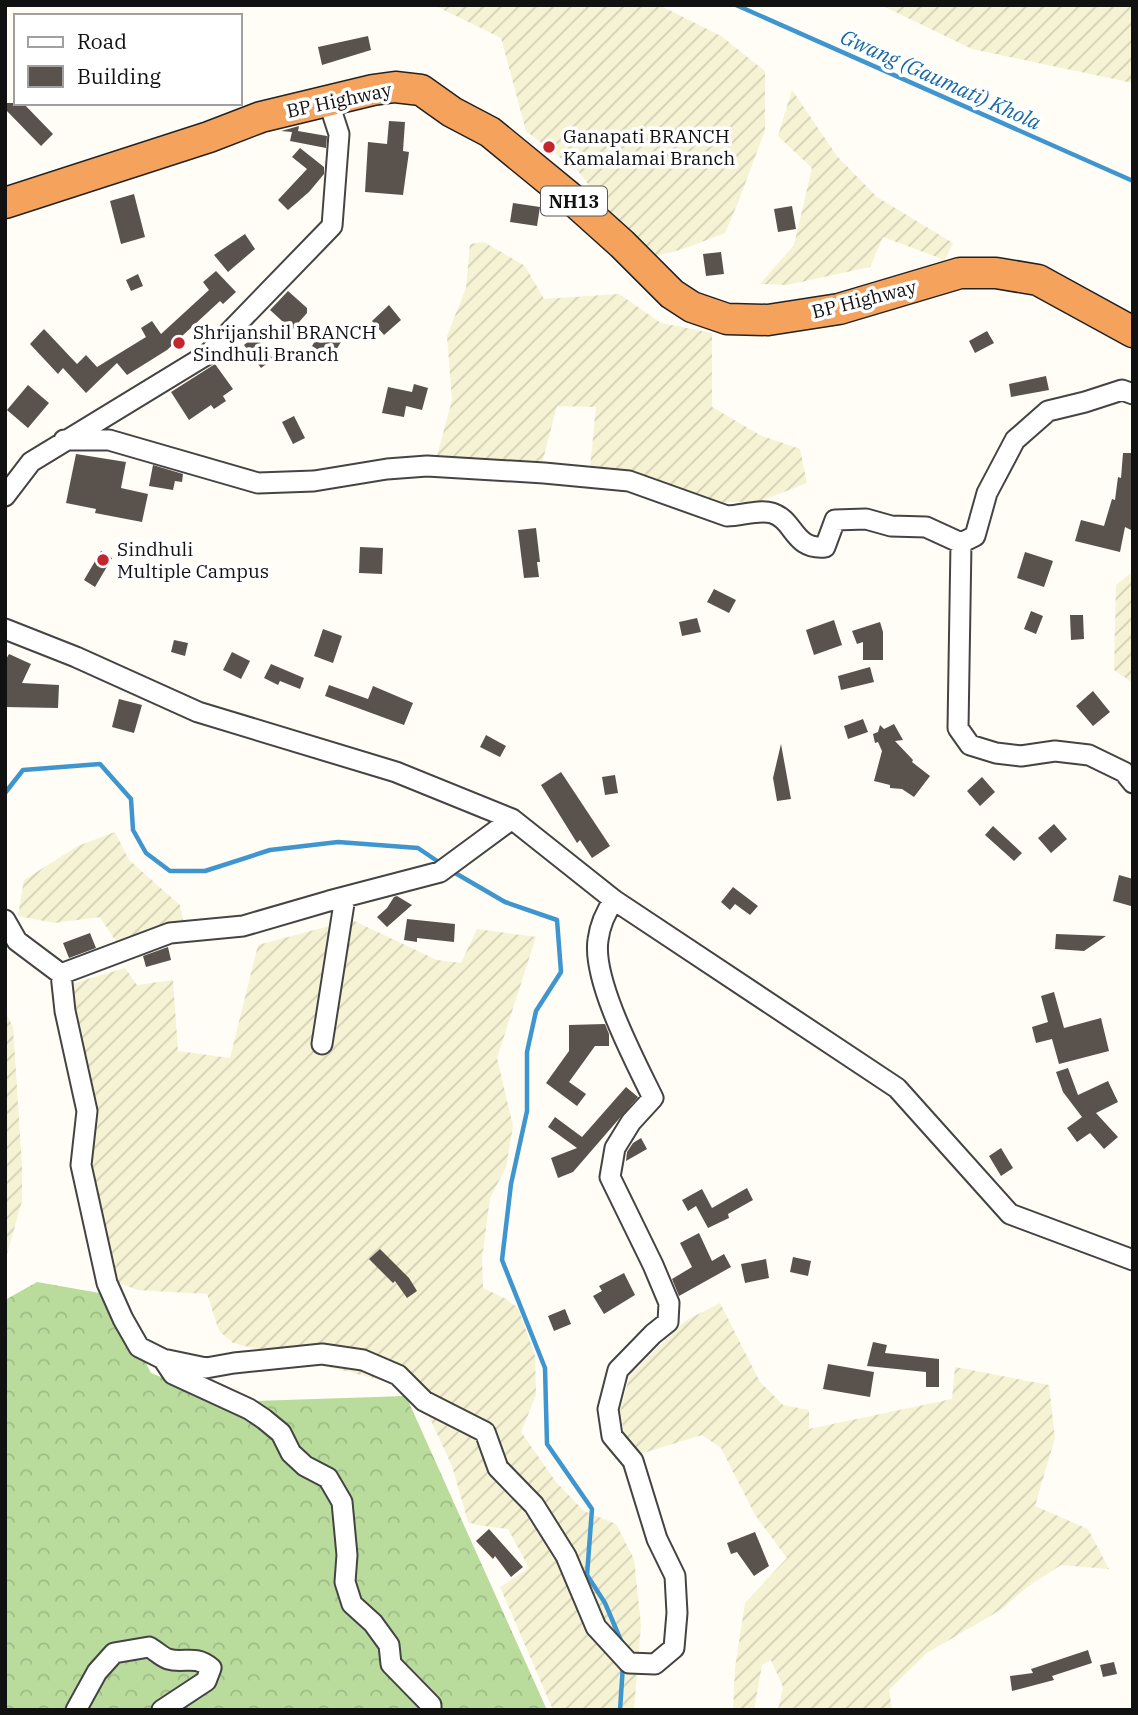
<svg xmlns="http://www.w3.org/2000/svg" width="1138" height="1715" font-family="'IBM Plex Serif',serif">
<defs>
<pattern id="farmland-furrows" width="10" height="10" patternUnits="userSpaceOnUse" patternTransform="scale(1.75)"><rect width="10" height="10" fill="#f6f3d4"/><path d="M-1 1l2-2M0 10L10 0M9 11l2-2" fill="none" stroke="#d2cfb5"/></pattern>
<pattern id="forest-crowns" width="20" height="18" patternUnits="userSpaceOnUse" patternTransform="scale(1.75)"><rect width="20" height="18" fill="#b9dc9c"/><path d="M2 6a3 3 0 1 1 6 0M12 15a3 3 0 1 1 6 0" fill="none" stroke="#9ebc85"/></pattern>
</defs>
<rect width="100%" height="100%" fill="#fffdf5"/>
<path fill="url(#farmland-furrows)" d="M434,5h225l62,31 44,35v59l-26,70 -14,33 -39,15 -42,12 -65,-88 -53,-41 -25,-93z
M881,5h252v78l-161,-34z
M792,90l45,66 40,41 76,46 -8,17 -62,-23 -13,30 -83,18 -27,-1 34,-39 18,-77 -34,-32z
M484,242l41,24 19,33 75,-5 42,29 51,10v74l48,28 40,14 7,34 -46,18 -51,2 -120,-35 6,-61 -39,-1 -16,61 -74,-5 -30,-6 15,-56 -5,-64 19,-48 4,-44z
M1133,571v112l-19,-13 2,-85z
M115,832l14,28 51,45 3,15 -66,23 -17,-26 -45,6 -37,-7 6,-36 54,-34z
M352,920l85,40 24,3 16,-34 59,8 -39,121 16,68 -7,41 -16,31 -8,60 1,30 23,11 12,9 17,47 1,40 -15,37 35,50 28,29 32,13 18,35 7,66 -7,85h-81l-53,-123 29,-19 -21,-39 -31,-4 -9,-3 -16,-56 -25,-54 -38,-30 -156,-39 -14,-12 -12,-37 -69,-4 -19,-7 -30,-114 -21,-184 57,-17 12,17 36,-5 5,71 52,7 28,-113z
M5,1011l8,16 9,139v35l-17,60z
M720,1303l40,79 23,23 26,5v19l143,-30 3,-32 94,18 6,53 -20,68 53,23 21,40 -48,-4 -35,23 -24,21 -75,44 -38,37 3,20h-114l5,-23 -12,-27 -9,5 -8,45h-21l2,-42 10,-65 42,-45 -32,-43 -34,-67 -19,-13 -62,19 -16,-21 -4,-22 10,-36 55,-54z"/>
<path fill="url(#forest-crowns)" d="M37,1282l74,13 40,78 73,29 182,-6 141,314h-542v-410z"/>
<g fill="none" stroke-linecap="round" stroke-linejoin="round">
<path stroke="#3f96cf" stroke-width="4.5" d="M736,5l397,176
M5,793l18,-23 77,-6 31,35 2,31 13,23 24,18h35l65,-21 68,-8 80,6 25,17
M450,870l55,32 52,18 4,52 -25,39 -9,41v59l-16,73 -9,76 43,108 2,76 45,65 -5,66 18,28 17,40
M620,1710l3,-45"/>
</g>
<path fill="#5a524d" d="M368,36l3,14 -49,15 -4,-18z
M5,103h18l30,31 -12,12 -36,-37z
M389,121l16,1 -2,29 6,1 -6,43 -38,-3 3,-50 19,2z
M299,126l-1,5 29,5 -1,12 -36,-7 2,-9 -11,-1z
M300,148l24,19v7l-15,18 -21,18 -10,-10 29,-31 -15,-12z
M134,194l11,43 -24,7 -11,-43z
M513,203l27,4 -3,19 -27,-4z
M792,206l4,23 -18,3 -4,-23z
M245,234l10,15 -27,23 -14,-17z
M721,252l3,22 -18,2 -3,-22z
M216,271l20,21 -13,12 -3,-3 -53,49 -40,25 -10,-12 -31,30 -23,-25 -5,6 -28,-30 14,-15 33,35 9,-9 11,12 49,-30 -5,-9 11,-7 9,13 48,-44 -6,-8z
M138,274l5,12 -12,5 -5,-11z
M288,291l19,17v5l-15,17 -22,-20z
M389,305l12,15 -17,15 -12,-14z
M322,330l19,12 -10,16 -19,-12z
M987,331l7,12 -19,10 -6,-12z
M255,336l18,23 -12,9 -17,-23z
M215,364l18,25 -10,7 -2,-3 5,8 -12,8 -3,-4 -22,15 -18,-28z
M1046,376l3,14 -38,7 -2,-13z
M414,384l14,4 -6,22 -16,-4 -2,11 -22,-4 6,-26 24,5z
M28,385l21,18 -21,25 -21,-18z
M294,416l11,22 -12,6 -11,-22z
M1123,453h10v78l-8,-4 -5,25 -45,-11 6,-21 23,6 8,-27 3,1 3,-23 3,1z
M76,454l50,8 -5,26 27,6 -6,28 -47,-9 1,-4 -30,-6z
M153,465l30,9 -1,8 -7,-1 -2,9 -24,-4z
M536,528l4,34h-3l2,15 -15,1 -6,-48z
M360,547l23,1 -1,26 -23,-1z
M101,551l11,7 -17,29 -11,-7z
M1025,552l28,9 -9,26 -27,-9z
M714,589l22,11 -7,13 -22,-11z
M1031,611l12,5 -7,18 -12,-5z
M1070,615h13l1,24 -13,1z
M697,618l4,14 -19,4 -3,-14z
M834,620l8,25 -28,10 -8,-25z
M880,622l3,10v28h-20v-18l-6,2 -5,-13z
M323,629l19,7 -9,27 -19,-7z
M174,640l14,3 -3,13 -14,-4z
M232,652l18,9 -9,18 -18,-9z
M9,654l22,10 -9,19 37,2 -1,23 -53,-1v-46z
M271,664l33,14 -4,11 -20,-8 -2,4 -14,-7z
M870,667l4,15 -33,8 -3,-14z
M329,685l39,14 5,-13 40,17 -9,22 -79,-29z
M1093,691l17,21 -17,14 -17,-20z
M119,699l23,6 -8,28 -22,-6z
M863,719l5,13 -20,7 -4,-13z
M894,724l9,16 -8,1 18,19 -1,2 18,14 -16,21 -12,-8 -12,-1v-3l-16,-4 8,-30 -4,-9 -3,1 -2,-9 5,-2 2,-7 4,4z
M486,735l20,11 -6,11 -20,-10z
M781,744l10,55 -14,2 -4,-23z
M561,772l49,74 -18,12 -12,-18 -3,3 -36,-58z
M615,775l3,18 -13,2 -3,-18z
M982,777l13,15 -15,14 -13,-15z
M1054,824l13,15 -16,14 -13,-15z
M993,826l29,27 -8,8 -29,-26z
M1119,875l14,4 -2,27 -18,-5z
M733,887l25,19 -8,9 -15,-11 -5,6 -9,-8z
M397,896l15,9 -25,22 -10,-10 10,-9 7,-11z
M407,919l48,5 -1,18 -37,-4v4l-13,-2z
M90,933l6,15 -27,10 -6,-15z
M1056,934l50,2 -22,15 -29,-2z
M168,947l3,13 -25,7 -3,-11z
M1054,992l10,36 37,-10 8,33 -50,13 -7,-25 -16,4 -4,-16 16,-5 -7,-26z
M605,1024l4,10v12h-14l-26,36 17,12 -9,12 -31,-23 23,-32v-26z
M1068,1068l10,27 30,-14 10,21 -22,11 22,24 -14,12 -14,-16 -13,9 -10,-14 15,-11 -19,-25 -7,-20z
M626,1087l12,10 -65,75 -15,6 -7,-20 26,-10 -29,-21 7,-10 27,20z
M641,1138l6,11 -21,12 1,-9 6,-9z
M1001,1148l12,20 -12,8 -12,-20z
M747,1188l6,12 -25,14 1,4 -21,10 -12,-22 -8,5 -6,-11 20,-11 10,19z
M699,1233l13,28 12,-7 7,13 -52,29 -7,-17 20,-12 -12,-24z
M380,1249l29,29 8,13 -10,7 -12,-17 -2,2 -24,-24z
M793,1257l18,4 -3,15 -18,-4z
M766,1259l3,19 -24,5 -4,-19z
M624,1273l11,22 -31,19 -11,-18 9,-5 -3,-5z
M565,1309l6,15 -17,7 -6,-15z
M873,1342l14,3 -2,8 54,6v28h-13v-15l-59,-6z
M828,1364l46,8 -4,25 -47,-8z
M489,1529l34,38 -12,10 -16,-21 -2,3 -17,-18z
M755,1532l14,34 -15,10 -17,-24 -6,2 -4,-11z
M1088,1650l4,13 -40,13 2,4 -42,11 -2,-15 23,-3 -2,-4z
M1114,1662l3,12 -14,3 -3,-12z"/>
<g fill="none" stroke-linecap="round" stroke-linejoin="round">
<defs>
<path id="minor" d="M1133,394l-11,-4 -37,12 -37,9 -33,29 -28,53 -12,43 -14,7 -3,185 12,17 26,8 25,3 34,-5 34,4 35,17 9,11
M64,440h45l149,43 56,-2 73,-12 40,-3 117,7 85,8 98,35c14,0 32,-7 45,-3 23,7 21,37 53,34l10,-27 31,-1 25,7 35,1 35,16
M5,496l26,-34 177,-108 124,-128 7,-92 -11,-34
M5,629l71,28 122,55 198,60 116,47 -72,53 -111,29 -86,25 -73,7 -109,41 -44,-33 -12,-21
M512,819l102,81 283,188 113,126 123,46
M61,974l4,37 22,100 -6,54 26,118 16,36 16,28 24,12 43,9 28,-5 88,-9 41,6 35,15 26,26 61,31 13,36 36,37 32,51 30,71 33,36 26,1 19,-16 3,-35 -2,-37 -18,-37 -24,-78 -21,-25 -4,-27 10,-39 35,-36 15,-12 1,-19 -16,-38 -43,-88 5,-29 16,-26 22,-24c-18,-37 -61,-118 -55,-158 2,-16 7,-27 16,-40
M322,1044l23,-147
M163,1359l10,15 76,35 15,10 17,14 10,20 14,13 23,12 14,24 5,53 -2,27 7,22 21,19 16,22 2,19 40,41v5
M76,1710l21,-38 17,-19 35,-6c6,3 13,10 19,12 16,5 27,-5 43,9l-5,13 -44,29"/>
<path id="highway" d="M5,203l204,-66 52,-20 112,-27 22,-3 26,3 31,22 38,20 83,68 49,44 50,50 20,13 35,12 41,1 71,-11 121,-36h36l42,7 95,52"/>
</defs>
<use href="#minor" stroke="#444" stroke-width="23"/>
<use href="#highway" stroke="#222" stroke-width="33"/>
<use href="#minor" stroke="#fff" stroke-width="19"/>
<use href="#highway" stroke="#f5a25d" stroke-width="30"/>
</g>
<g fill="#c4262e" stroke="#fff" stroke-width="2.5">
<circle cx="549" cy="147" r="7"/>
<circle cx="179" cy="343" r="7"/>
<circle cx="103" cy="560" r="7"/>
</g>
<g text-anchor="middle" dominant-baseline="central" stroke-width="7" stroke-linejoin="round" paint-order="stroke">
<rect fill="#fff" stroke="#585858" stroke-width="2" x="541" y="186.5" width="66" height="29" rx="5"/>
<g font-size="18" font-weight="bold" fill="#111">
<text x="574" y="201">NH13</text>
</g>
<g font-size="19" fill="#111" stroke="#fff">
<text transform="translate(339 100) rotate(-12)">BP Highway</text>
<text transform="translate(864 299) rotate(-14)">BP Highway</text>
</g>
<g font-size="19" fill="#111" stroke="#fff" text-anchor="start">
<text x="563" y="136">Ganapati BRANCH<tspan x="563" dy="22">Kamalamai Branch</tspan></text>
<text x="193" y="332">Shrijanshil BRANCH<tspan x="193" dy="22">Sindhuli Branch</tspan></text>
<text x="117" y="549">Sindhuli<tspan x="117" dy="22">Multiple Campus</tspan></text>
</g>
<g font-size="21" font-style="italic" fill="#1768a6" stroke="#fff">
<text transform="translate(941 79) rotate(24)">Gwang (Gaumati) Khola</text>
</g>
</g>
<rect width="1138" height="1715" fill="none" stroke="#111111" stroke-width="14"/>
<rect x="14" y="14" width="228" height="91" fill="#ffffff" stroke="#a0a0a0" stroke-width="2"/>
<rect x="28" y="37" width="35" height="10" fill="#ffffff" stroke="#a0a0a0" stroke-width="2"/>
<text x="77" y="49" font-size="21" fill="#111111">Road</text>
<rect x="28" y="66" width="35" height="21" fill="#5a524d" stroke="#a0a0a0" stroke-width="2"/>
<text x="77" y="84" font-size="21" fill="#111111">Building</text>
</svg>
